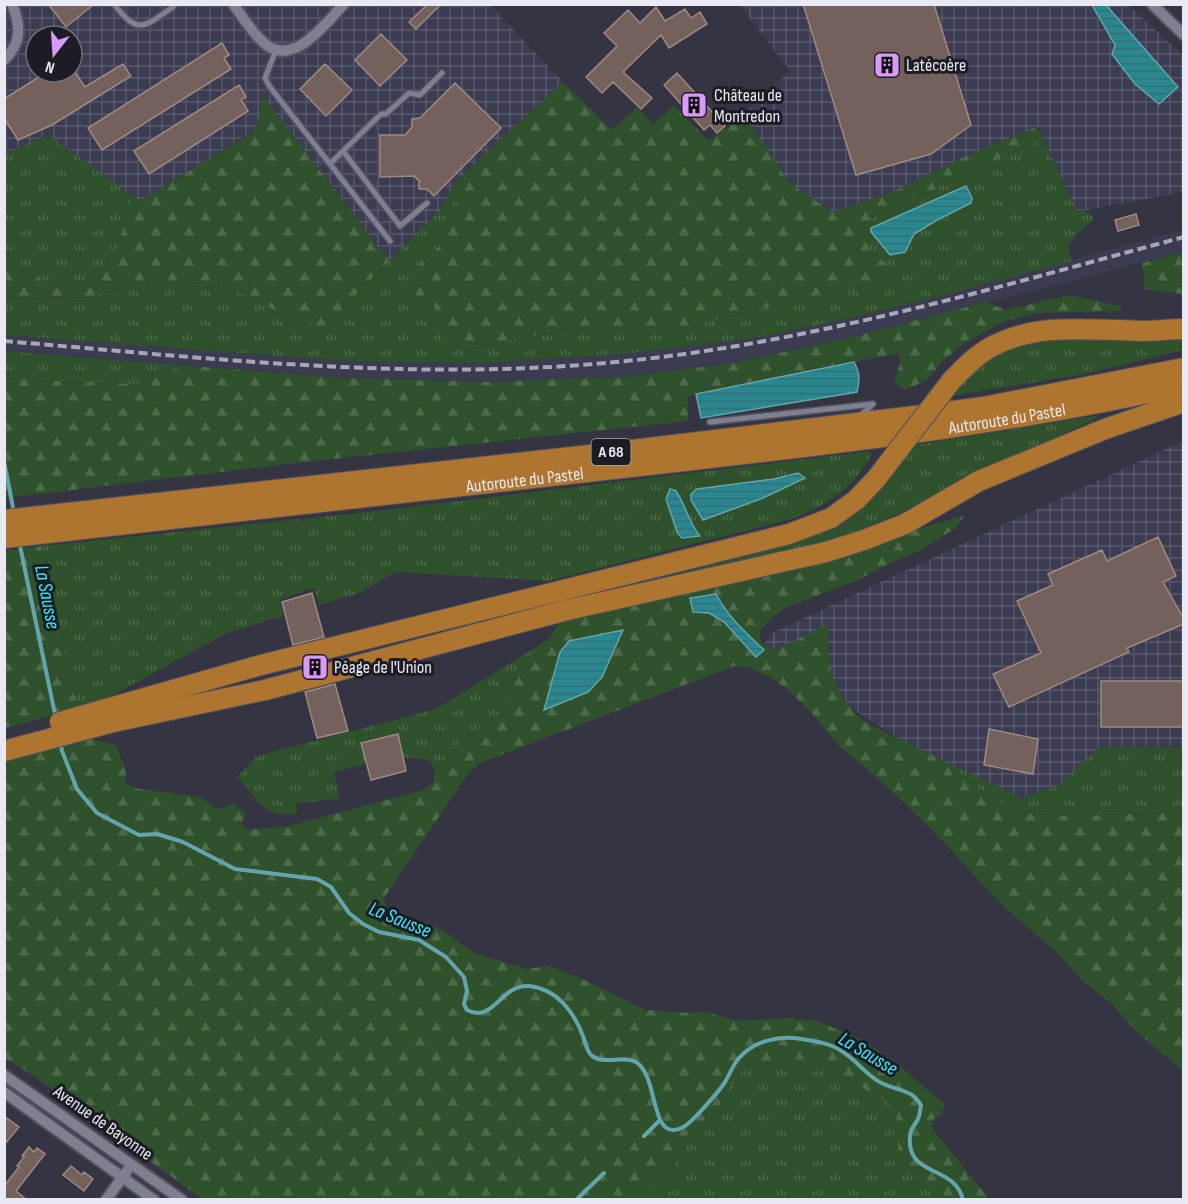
<svg xmlns="http://www.w3.org/2000/svg" width="1188" height="1204" font-family="'Sofia Sans Condensed',sans-serif">
<defs>
<pattern id="industrial-grid" width="8" height="8" patternUnits="userSpaceOnUse" patternTransform="scale(1.5)"><rect width="8" height="8" fill="#3b3c51"/><path d="M0 4h8M4 0v8" fill="none" stroke="#57586a"/></pattern>
<pattern id="grass-tufts" width="24" height="20" patternUnits="userSpaceOnUse" patternTransform="scale(1.5)"><rect width="24" height="20" fill="#2f512b"/><path d="M3 7l-1-3M5 7V3M7 7l1-3M15 17l-1-3M17 17v-4M19 17l1-3" fill="none" stroke="#4d6a4a"/></pattern>
<pattern id="forest-firs" width="22" height="20" patternUnits="userSpaceOnUse" patternTransform="scale(1.5)"><rect width="22" height="20" fill="#2f512b"/><path d="M5 1l3.5 6h-7zM16 11l3.5 6h-7z" fill="#4d6a4a"/></pattern>
<pattern id="water-rules" width="6" height="5" patternUnits="userSpaceOnUse" patternTransform="scale(1.5)"><rect width="6" height="5" fill="#29888f"/><path d="M0 2.5h6" fill="none" stroke="#356e73"/></pattern>
</defs>
<rect width="100%" height="100%" fill="#343443"/>
<path fill="#3b3c51" d="M1183,230v21l-99,27 -232,59 -118,26 -112,14 -136,5 -143,-4 -338,-27 -1,-16 340,26 141,2 139,-9 131,-16 92,-19 81,-20z"/>
<path fill="url(#industrial-grid)" fill-rule="evenodd" d="M5,5h485l73,77 -107,99 -15,28 -52,52 -111,-145 -138,85 -92,-66 -43,19zM36,36h36v36h-36z
M740,5h388l55,50v137l-106,20 -39,-85 -65,26 -83,40 -58,19 -43,-30 -46,-68 47,-43z
M1183,441v305l-82,1 -38,37 -41,13 -46,-18 -68,-35 -150,-93 14,-18z"/>
<path fill="url(#grass-tufts)" fill-rule="evenodd" d="M48,135l85,61 -16,52 -10,13 -8,17 -35,13 -59,-29 -1,-108z
M1043,139l34,73 10,-1 7,8 -19,17 -7,11 4,14 -144,38 -81,20 -92,19 -131,16 -139,9 -141,-2 -339,-26 -1,-37 22,2 63,-3 52,-14 92,6 48,24 49,17 15,-24 96,-97 15,-28 2,25 -15,37 -27,24 17,38 31,46 40,-10 65,-12 115,-2 184,-43 27,-10 -26,-27 -12,-22z
M1183,335v15l-98,24 -139,23 32,-36 44,-21z
M5,351l175,14 -15,11 -28,8 -132,-5z
M1100,415l-4,4 -91,41 -102,52 -43,18 -41,13 -271,59 268,-72 94,-84z
M871,451c0,8 -4,11 -8,17 -18,26 -42,40 -72,51l-242,62 -153,-9 -37,21 -40,12 -5,-17 -34,11 3,17 -56,17 -134,73 -16,3 -36,-163 326,-34zM798,473l7,5 -42,20 -45,16 -21,-25 77,-10z
M549,639l-26,23 -10,19 -9,26 -14,16 -27,14 -28,36 -4,-11c-27,-11 -69,4 -97,10l6,27 -44,4 1,11c-33,5 -40,-15 -60,-37l20,-21 179,-47z
M1099,747h84v58l-12,7 -93,4 -62,-3 -26,-16 -48,-37 80,38 38,-13z
M810,1058l86,49 4,56 38,36 -299,1 34,-33 16,-31 26,-24 31,-47z"/>
<path fill="url(#forest-firs)" fill-rule="evenodd" d="M563,82l49,48 25,-23 16,17 21,-18 35,35 34,-27 46,68 43,30 58,-19 83,-40 65,-27 5,13 -185,86 11,22 26,27 -27,10 -184,43 -115,2 -65,12 -40,10 -23,-13 6,-10 -14,-23 -26,-16 9,-22 27,-24 15,-37 -2,-25z
M262,95l127,166 -44,45 -15,24 -49,-17 -48,-24 -92,-6 -52,14 -63,3 -21,-2v-36l59,29 35,-13 8,-17 10,-13 16,-52 7,5 113,-69 6,-12z
M1183,252v42l-38,-5 -3,-26z
M1069,295l52,11v5l-83,2 -33,8 -41,22 -21,18 -17,20 -22,9 -10,-8 6,-18 -1,-11 -211,43v25l-392,42 -291,35v-119l132,5 28,-8 15,-11 163,13 143,4 136,-5 112,-14 118,-26 135,-35 18,8z
M964,516l-8,12 -37,23 -31,13 -30,16 -73,28 -16,12 -9,11 1,11 14,8 53,-26v26l3,22 10,23 12,16 9,9 14,8 66,32 48,37 26,16 62,3 93,-4 12,-7v266l-48,-41 -24,-27 -26,-20 -31,-33 -50,-43 -72,-77 -51,-49 -42,-35 -28,-34 -25,-24 -18,-12 -20,-9 -13,-1 -255,97 -12,11 -84,124 2,10 10,10 32,5 13,6 33,24 52,16 22,-3 32,12 66,32 44,3 16,-1 30,9 52,-3 29,3 46,19 35,25 46,39 -2,10 -9,6 -1,8 57,71h-51l-39,-36 -3,-56 -86,-49 -64,7 -31,47 -26,24 -16,31 -34,33 -437,-1 -164,-120 -33,-21v-298l83,-22 28,7 10,27 -1,12 14,5 62,8 12,10 9,2 11,-5 13,9 -4,11 5,6 42,-4 134,-36 10,-8 2,-9 28,-36 27,-14 14,-16 9,-26 10,-19 26,-23 18,-29 56,-2zM623,631l-79,79 16,-58 9,-11z
M41,546l36,163 -72,19v-177z"/>
<path fill="url(#water-rules)" stroke="#63a5ad" stroke-width="1.5" d="M1092,5h14l72,82 -19,17 -24,-20 -23,-30 3,-9z
M966,186l6,12 -1,5 -34,17 -23,14 -9,18 -15,3 -19,-23v-4z
M854,362c6,11 6,18 3,30l-156,26 -5,-24z
M798,473l7,5 -42,20 -60,22 -12,-20v-6l6,-5 77,-10z
M670,489l6,2c9,13 14,34 24,45l-18,2 -5,-6 -11,-33z
M716,594c12,23 30,39 48,56l-8,7 -32,-35 -15,-9 -16,-1 -3,-14z
M623,630l-21,47 -14,15 -44,18 16,-58 9,-11z"/>
<g fill="none" stroke-linecap="round" stroke-linejoin="round">
<path stroke="#63a5ad" stroke-width="4" d="M4,461l10,52
M19,541l37,178
M60,741l2,10 15,38 20,24 42,22 18,-1 26,8 52,27 82,10 14,8 18,26 14,11 16,8 40,8 27,17 18,20 3,14 -3,13 3,6c27,14 33,-26 62,-24 28,3 45,26 54,50 2,6 4,16 9,20 13,9 32,-1 44,6 21,13 15,68 37,68 11,0 19,-10 26,-17 8,-9 17,-18 24,-28 6,-8 9,-19 16,-27 15,-17 40,-23 62,-19 13,2 28,4 39,11 14,8 22,20 35,29 11,9 26,9 37,16 3,2 7,7 9,10 -1,5 -1,10 -3,14 -3,6 -8,10 -8,17 -4,42 45,28 53,64
M644,1136l16,-16
M576,1200l28,-27"/>
</g>
<path fill="#74615b" stroke="#9e8a83" stroke-width="1.5" d="M48,4h46l-28,23z
M428,4h13l-25,25 -7,-7z
M803,4h131l37,121 -40,29 -75,21z
M656,7l9,14 20,-12 6,9 9,-6 7,12 -38,24 -8,-13 -38,37 29,26 -11,11 -28,-27 -11,11 -16,-16 31,-31 -13,-13 24,-23 12,13z
M381,34l26,26 -27,26 -25,-26z
M222,43l7,12 -5,3 7,11 -129,81 -14,-22z
M123,64l8,12 -79,49 -34,15 -14,-22v-19l43,-27h28l10,15z
M325,64l27,26 -26,26 -26,-27z
M677,73l48,53 -8,7 -7,-8 -6,5 -40,-45z
M455,83l46,45 -67,68 -7,-7h-8v-8l-5,-5 -34,1v-42h25l7,-8v-8l8,-1z
M239,85l7,12 -5,3 7,11 -99,63 -15,-23z
M1136,214l3,11 -21,6 -3,-11z
M1158,537l18,39 -13,6 21,37v5l-57,24 2,4 -120,55 -16,-33 48,-21 -24,-52 36,-16 -5,-11 54,-24 5,11z
M312,593l12,44 -31,8 -11,-43z
M1101,681h83v46h-83z
M335,684l13,47 -31,7 -12,-46z
M989,729l49,10 -5,35 -49,-9z
M398,734l8,37 -35,9 -10,-37z
M4,1116l15,11 -15,18z
M29,1147l5,5 3,-4 8,6 -29,37 11,9h-23v-14l15,-19 -2,-1 7,-9 -2,-1z
M71,1166l11,9 2,-3 9,7 -9,12 -21,-16z"/>
<g fill="none" stroke-linecap="round" stroke-linejoin="round">
<defs>
<path id="service" d="M114,4c24,32 30,23 59,3l2,-3
M276,50l-11,28 5,9 120,154
M330,164l13,-13
M427,203l-27,23 -57,-75 38,-37h5l23,-21 11,2 22,-22
M710,422l163,-18 -14,13"/>
<path id="minor" d="M233,4c9,12 18,27 29,37 29,30 63,-17 82,-37
M1152,4l32,31
M4,60c18,-17 17,-34 8,-56
M4,1075l178,125
M4,1092l150,108
M106,1200l21,-29"/>
<g id="motorway">
<path d="M952,380c12,-12 24,-25 39,-33 45,-25 101,-17 151,-16 14,0 28,-2 42,-2"/>
<path d="M4,520l595,-66 324,-39 60,-8 201,-39"/>
<path id="s1" d="M4,538c230,-26 460,-50 689,-78 165,-19 329,-38 491,-75"/>
<path d="M60,722l201,-57 528,-131 42,-16 25,-18 20,-21"/>
<path d="M4,751l109,-29 152,-32 302,-80 259,-58 38,-12 41,-16 74,-43 126,-52 79,-27"/>
</g>
</defs>
<use href="#service" stroke="#51515e" stroke-width="8"/>
<use href="#minor" stroke="#51515e" stroke-width="14"/>
<use href="#motorway" stroke="#51515e" stroke-width="22"/>
<use href="#service" stroke="#7e7f91" stroke-width="5"/>
<use href="#minor" stroke="#7e7f91" stroke-width="10"/>
<use href="#motorway" stroke="#ad7530" stroke-width="20"/>
<path stroke="#a8a8b4" stroke-width="4" stroke-dasharray="9 4.5" stroke-linecap="butt" d="M4,341c203,17 408,41 612,21 193,-18 380,-75 568,-125"/>
<defs>
<path id="motorway-bridge" d="M876,479l76,-99"/>
</defs>
<use href="#motorway-bridge" stroke="#51515e" stroke-width="22" stroke-linecap="butt"/>
<use href="#motorway-bridge" stroke="#ad7530" stroke-width="20"/>
</g>
<defs>
<symbol id="building-square" viewBox="-11 -11 22 22"><rect x="-9" y="-9" width="18" height="18" rx="4" fill="#d99af7" stroke="#1c1d24"/><path d="M-4-6H4V6H1V3H-1V6H-4ZM-2.5-4.3h1.7v1.8h-1.7ZM.8-4.3h1.7v1.8H.8ZM-2.5-1h1.7V.8h-1.7ZM.8-1h1.7V.8H.8Z" fill="#111"/></symbol>
</defs>
<g fill-rule="evenodd">
<use href="#building-square" x="872" y="50" width="30" height="30"/>
<use href="#building-square" x="679" y="90" width="30" height="30"/>
<use href="#building-square" x="300" y="652" width="30" height="30"/>
</g>
<g text-anchor="middle" dominant-baseline="central" stroke-width="6" stroke-linejoin="round" paint-order="stroke">
<rect fill="#1c1d24" stroke="#acacb5" stroke-width="1.5" x="591.5" y="439" width="39" height="26" rx="4.5"/>
<g font-size="16" font-weight="bold" fill="#e9e9f3">
<text x="611" y="452">A 68</text>
</g>
<g font-size="18" fill="#e9e9f3" stroke="#1c1d24" text-anchor="start">
<text x="906" y="65">Latécoère</text>
<text x="714" y="95">Château de<tspan x="714" dy="21">Montredon</tspan></text>
<text x="334" y="667">Péage de l'Union</text>
</g>
<g font-size="18" fill="#e9e9f3" stroke="#1c1d24">
<text stroke="none"><textPath href="#s1" startOffset="1010">Autoroute du Pastel</textPath></text>
<text stroke="none"><textPath href="#s1" startOffset="524">Autoroute du Pastel</textPath></text>
<text transform="translate(103 1123) rotate(35)">Avenue de Bayonne</text>
</g>
<g font-size="20" font-style="italic" fill="#39ecf9" stroke="#1c1d24">
<text transform="translate(47 597) rotate(79)">La Sausse</text>
<text transform="translate(400 920) rotate(22)">La Sausse</text>
<text transform="translate(868 1054) rotate(31)">La Sausse</text>
</g>
</g>
<rect width="1188" height="1204" fill="none" stroke="#e9e9f3" stroke-width="12"/>
<g transform="translate(54 54) rotate(197)"><circle r="28" fill="#1c1d24" stroke="#6e6f77" stroke-width="1.5"/>
<path d="M0-4.5L10 22L0 15L-10 22Z" fill="#d99af7"/>
<text y="-9" font-size="16" font-weight="bold" text-anchor="middle" fill="#e9e9f3">N</text>
</g>
</svg>
